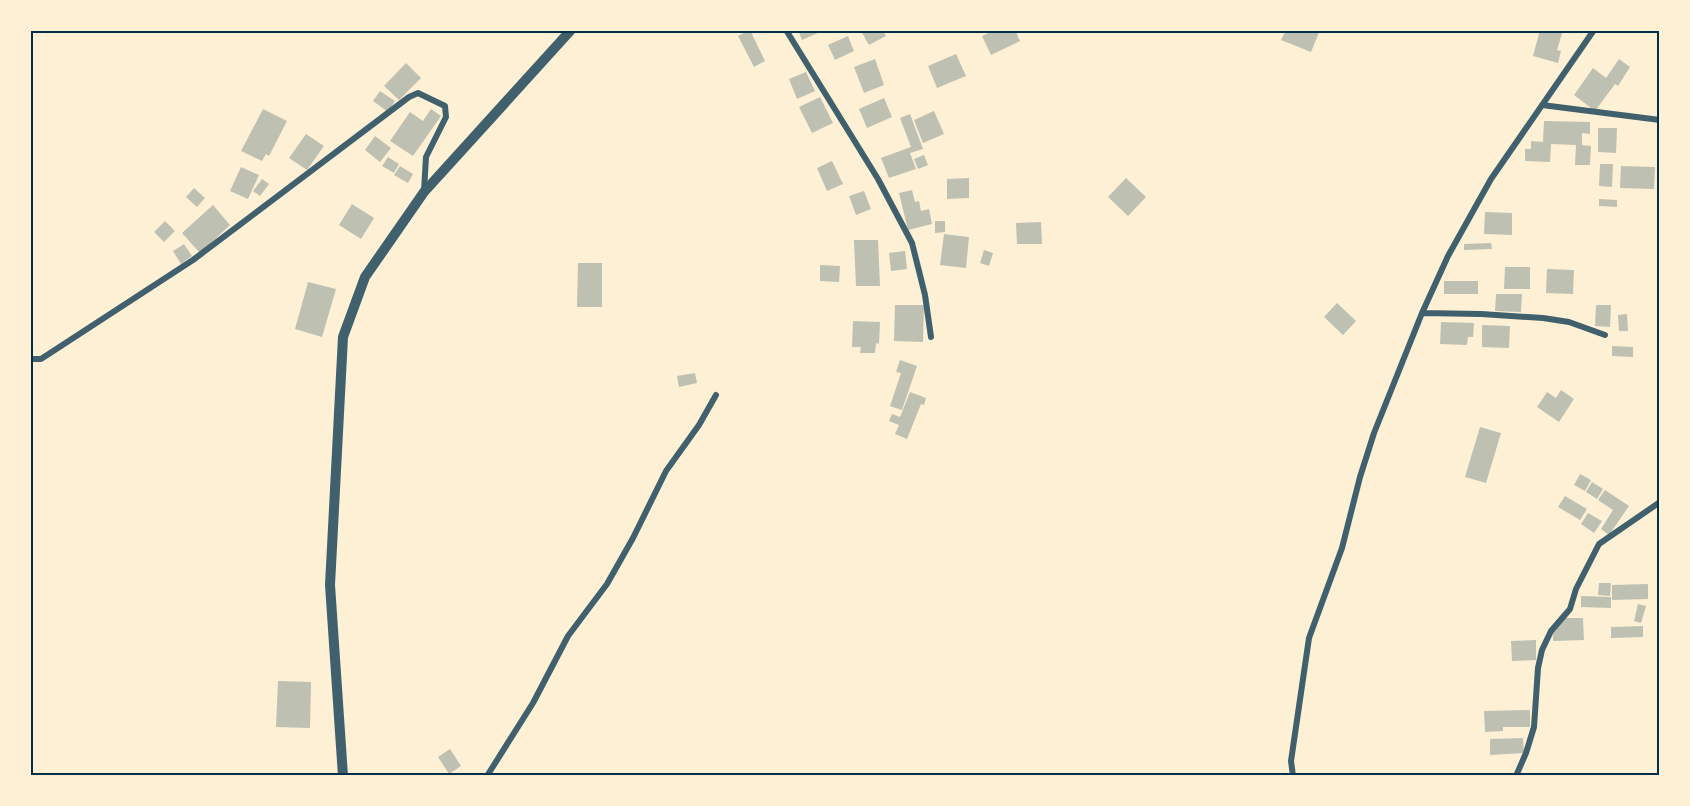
<svg xmlns="http://www.w3.org/2000/svg" width="1690" height="806" font-family="'Source Sans 3',sans-serif">
<rect width="100%" height="100%" fill="#fdf0d5"/>
<path fill="#bec0b2" d="M750,30l15,31 -11,6 -16,-31z
M798,30h27l-23,10z
M864,30h18l4,6 -17,9 -8,-14z
M995,30h20l5,11 -29,14 -9,-19z
M1286,30h34l-9,22 -30,-12z
M1540,30h23l-6,20 4,1 -3,12 -25,-7z
M848,36l6,15 -19,9 -7,-15z
M956,54l10,22 -29,12 -9,-22z
M875,59l9,26 -20,8 -10,-26z
M1619,59l11,8 -12,19 -3,-2 -20,27 -21,-16 19,-27 13,10z
M406,63l15,15 -22,22 -15,-14z
M806,72l9,19 -18,8 -8,-20z
M380,91l15,10 -7,11 -15,-11z
M820,97l13,26 -21,10 -13,-26z
M884,98l8,19 -25,11 -8,-19z
M263,109l24,12 -18,35 -3,-2 -4,7 -21,-10z
M431,109l10,7 -28,40 -23,-15 20,-29 13,9z
M934,111l10,23 -21,9 -9,-23z
M910,114l13,35 -13,4 6,16 -27,9 -8,-20 30,-11 -11,-29z
M1544,121l46,1v12l-8,-1v12l9,1 -1,19h-15l1,-20 -25,-1 -1,18 -25,-1v-12h6v-8l12,1z
M1598,128h19l-1,25 -18,-1z
M306,134l18,12 -17,24 -18,-12z
M375,136l16,12 -11,14 -15,-12z
M924,155l4,10 -10,4 -4,-10z
M388,157l11,7 -5,9 -12,-7z
M832,161l11,23 -16,7 -10,-23z
M1600,164h13l-1,23 -13,-1z
M400,166l13,8 -5,9 -14,-8z
M1621,166l34,1 -1,22 -34,-1z
M241,167l18,8 -11,24 -18,-8z
M969,178v20l-22,1v-20z
M1126,178l20,19 -18,19 -20,-19z
M262,179l7,5 -9,12 -7,-5z
M194,188l11,10 -8,9 -11,-10z
M912,190l3,12 4,-1 2,10 8,-2 3,15 -24,6 -9,-37z
M864,191l7,18 -15,6 -7,-19z
M1599,199l18,1v7l-18,-1z
M352,204l22,14 -13,21 -22,-14z
M213,205l17,20 -30,28 -18,-20z
M1485,212l27,1v22l-28,-1z
M165,221l10,10 -11,11 -10,-10z
M935,221h10v11l-10,1z
M1041,222l1,22h-25l-1,-21z
M944,234l25,3 -3,31 -26,-3z
M854,240h24l2,46h-24z
M1491,243l1,6 -28,1v-6z
M184,244l8,12 -11,8 -8,-13z
M984,250l9,3 -4,13 -9,-3z
M905,251l2,18 -16,2 -2,-18z
M578,263h24v44h-25z
M820,265l20,1 -1,16 -19,-1z
M1505,267h25v22h-26z
M1547,269l27,1 -1,24 -27,-1z
M1444,281h34v13h-34z
M308,282l28,7 -14,48 -27,-8z
M1496,294h26l-1,18 -26,-1z
M1337,303l19,18 -13,14 -19,-18z
M895,305h29l-1,37 -29,-1z
M1596,305h15l-1,22 -15,-1z
M1627,314l1,17h-9l-1,-16z
M853,321l27,1 -1,22 -3,-1 -1,10h-15l1,-6h-9z
M1441,322l33,1 -1,14h-5l-1,8 -27,-1z
M1482,325l28,1 -1,22 -27,-1z
M1612,346l21,1v10l-21,-1z
M900,360l17,6 -15,44 -12,-4 11,-33 -5,-1z
M695,373l2,10 -18,4 -2,-11z
M1561,390l13,9 -15,23 -22,-15 10,-15 9,6z
M910,392l16,6 -2,7 -3,-1 -14,35 -12,-5 4,-9 -10,-4 3,-7 8,3z
M1480,427l21,6 -15,50 -21,-6z
M1580,474l11,6 -6,11 -11,-6z
M1592,482l11,7 -6,10 -11,-7z
M1605,490l24,16 -20,29 -8,-6 12,-19 -15,-10z
M1565,496l22,13 -7,11 -22,-13z
M1588,513l14,8 -8,12 -13,-9z
M1599,583h12l-1,13 -12,-1z
M1648,584v15l-36,1v-15z
M1581,596l30,1v11l-30,-1z
M1638,604l8,2 -5,17 -7,-2z
M1563,618h20l1,22 -31,1v-11z
M1643,626v11l-32,1v-11z
M1536,640v20l-24,1 -1,-20z
M278,681l33,1 -1,46 -34,-1z
M1530,710v17h-27v4l-18,1 -1,-21z
M1523,738l1,15 -34,2v-16z
M450,749l11,17 -12,8 -11,-17z"/>
<g fill="none" stroke-linecap="round" stroke-linejoin="round">
<path stroke="#3f606c" stroke-width="6" d="M786,30l92,149 34,64 13,52 6,42
M1542,105l118,15
M1422,313l59,1 62,4 26,4 36,13
M30,359h11l152,-99 216,-163 9,-4 27,13 1,11 -20,40 -2,34
M487,776l46,-73 35,-67 39,-52 26,-46 33,-67 33,-46 17,-30
M1293,776l-2,-15 18,-123 33,-90 18,-71 14,-44 48,-120 26,-57 43,-77 103,-149
M1516,776l10,-23 8,-26 4,-59 4,-18 9,-19 19,-22 6,-20 23,-45 61,-42"/>
<path stroke="#3f606c" stroke-width="10" d="M343,776l-13,-191 13,-248 22,-60 59,-85 147,-162"/>
</g>
<rect width="1690" height="806" fill="none" stroke="#fdf0d5" stroke-width="63"/>
<rect x="32" y="32" width="1626" height="742" fill="none" stroke="#003049" stroke-width="2"/>
</svg>
